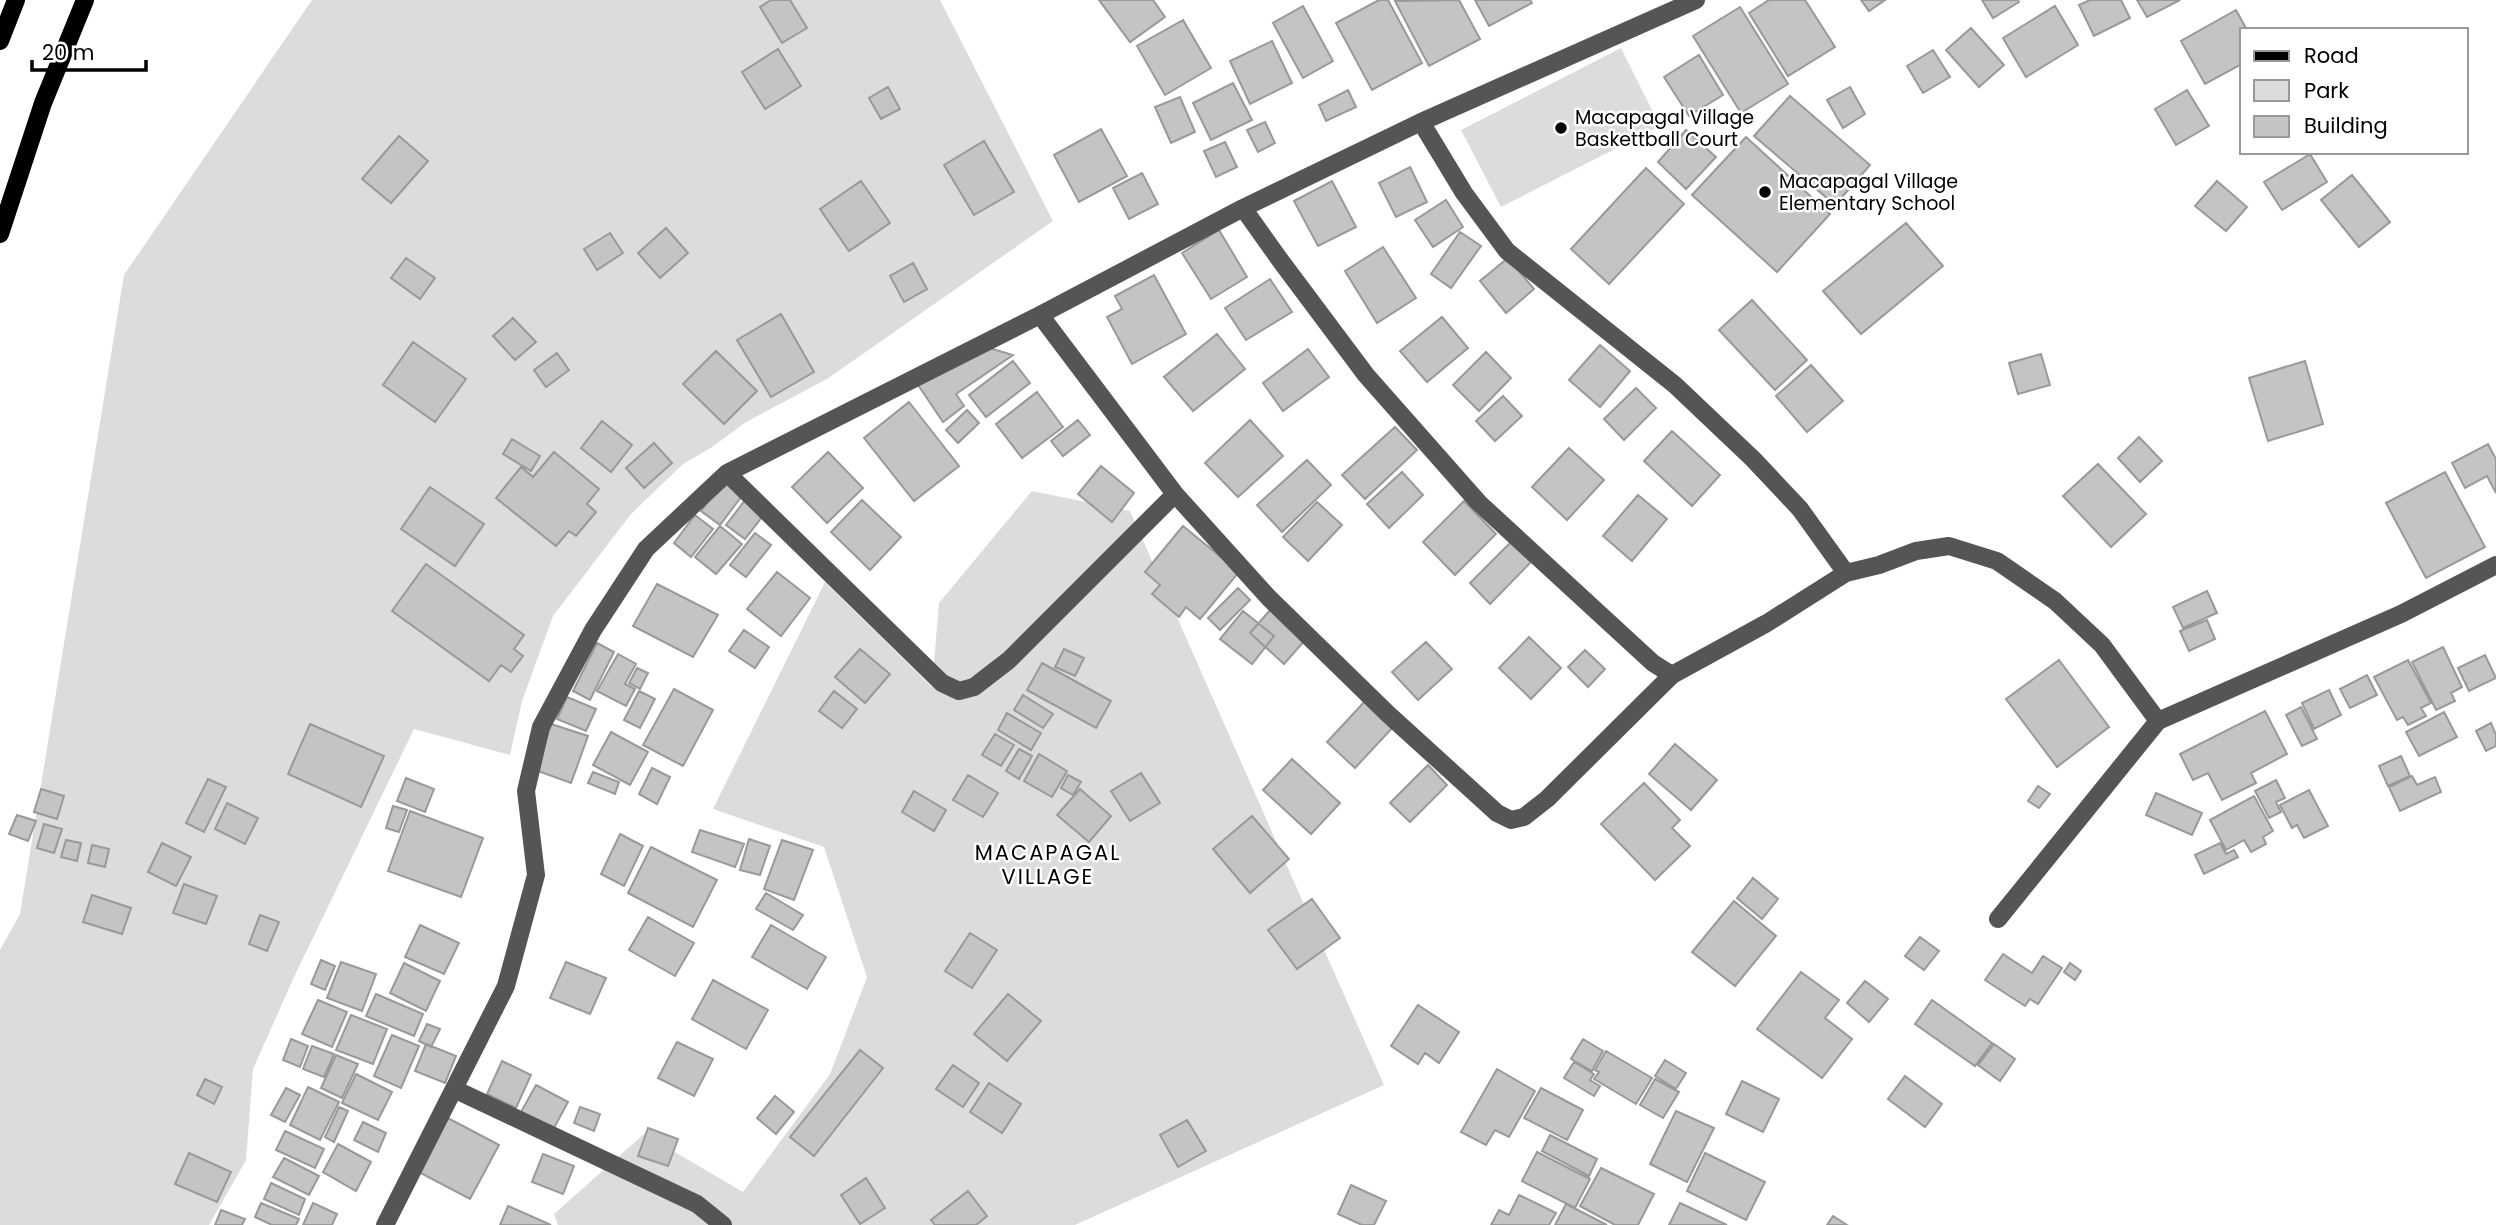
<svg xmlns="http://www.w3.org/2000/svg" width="2496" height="1225" font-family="Poppins,sans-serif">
<rect width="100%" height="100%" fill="#fff"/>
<path fill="#dcdcdc" d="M312,0h628l113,221 -226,158 -81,43 -34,25 -29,17 -52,50 -78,102 -31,85 -12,54 -96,-26 -120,248 -41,92 -7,91 -37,65h-209v-275l20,-36 104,-639z
M1621,48l39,78 -159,81 -40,-77z
M1032,491l98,20 254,574 -309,140h-517l-4,-11 90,-80 99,58 87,-118 37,-97 -43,-130 -111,-38 112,-227 107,105 7,-84z"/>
<path fill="#c4c4c4" stroke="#999" stroke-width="2" d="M771,0h19l17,28 -25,15 -22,-36z
M1099,0h54l12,17 -35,25z
M1379,0h9l34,63 -50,27 -36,-67z
M1459,0l21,39 -51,27 -34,-65z
M1475,0h55l2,3 -43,23z
M1769,0h36l30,47 -47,29 -39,-63z
M1861,0h24l-16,11z
M1982,0h36l1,2 -26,16z
M2090,0h31l9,18 -36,18 -15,-31z
M2137,0h43l-33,17z
M1303,6l30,55 -30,17 -30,-55z
M2055,6l23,39 -52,32 -23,-39z
M1740,7l48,77 -47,29 -48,-77z
M2236,10l11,20h-5v34l-37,20 -24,-43z
M1183,20l28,48 -46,27 -28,-49z
M1971,28l33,37 -25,22 -33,-37z
M1272,41l20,42 -42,21 -20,-43z
M778,49l23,37 -36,23 -23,-37z
M1933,50l17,27 -27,16 -16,-27z
M1699,55l24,40 -34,21 -25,-39z
M1233,83l19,37 -41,20 -18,-37z
M888,87l12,22 -19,10 -12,-21z
M1850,87l15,27 -22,14 -16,-28z
M1348,90l8,17 -30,14 -7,-16z
M2187,90l22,36 -33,19 -21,-36z
M1790,96l80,69 -35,40 -81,-69z
M1180,97l15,35 -24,11 -16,-36z
M1265,122l10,21 -17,9 -11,-22z
M1101,129l26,47 -48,26 -25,-47z
M1686,130l30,27 -30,32 -28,-27z
M399,136l29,25 -37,42 -29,-24z
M1746,137l84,77 -53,58 -85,-77z
M984,141l30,51 -40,23 -30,-50z
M1225,142l12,25 -21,10 -12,-26z
M2310,154l17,28 -45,28 -18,-28z
M1410,167l17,35 -31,15 -17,-34z
M1646,168l38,36 -75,80 -38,-35z
M1142,173l16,31 -29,15 -16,-31z
M2352,175l38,47 -31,25 -38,-47z
M861,181l29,42 -41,28 -29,-42z
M1332,181l24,46 -38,19 -24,-45z
M2217,181l30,26 -21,24 -31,-25z
M1446,200l17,27 -30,20 -18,-27z
M1906,223l37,43 -82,68 -38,-43z
M666,228l22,25 -28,25 -22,-25z
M1219,230l28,47 -36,22 -29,-46z
M1460,232l21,14 -30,42 -20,-14z
M610,233l13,20 -26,17 -13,-21z
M1383,247l33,51 -39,25 -32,-52z
M406,258l29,20 -15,21 -29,-21z
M1508,258l26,31 -28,24 -26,-32z
M913,263l14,26 -23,13 -14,-26z
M1154,275l32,59 -54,30 -25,-47 15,-8 -7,-13z
M1270,279l22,33 -46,28 -21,-32z
M1752,300l55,60 -32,30 -56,-60z
M781,314l33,58 -43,25 -34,-57z
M1442,317l26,31 -41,34 -27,-31z
M513,318l23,24 -21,18 -22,-24z
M1217,334l28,35 -52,42 -29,-34z
M413,342l53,37 -31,43 -52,-37z
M1600,345l30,26 -30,36 -31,-27z
M986,347l27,8 -57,39 8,12 -21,16 -27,-40z
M1308,349l21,28 -46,34 -20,-28z
M716,351l41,40 -33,33 -41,-40z
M1486,352l25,26 -32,33 -26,-26z
M557,353l12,17 -23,17 -12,-17z
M2041,354l9,31 -32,9 -9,-31z
M1013,361l17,22 -44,34 -17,-22z
M2305,361l18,63 -55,17 -19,-63z
M1811,365l32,36 -36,31 -31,-36z
M1636,388l20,20 -32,32 -20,-21z
M1037,392l26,35 -41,31 -26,-34z
M1503,396l19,20 -27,25 -19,-20z
M909,402l50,64 -45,35 -50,-63z
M967,410l12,13 -21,20 -12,-13z
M1078,420l12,15 -27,21 -12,-15z
M1250,420l33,36 -45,41 -33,-34z
M602,421l30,24 -21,27 -30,-24z
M1395,427l22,23 -52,49 -23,-24z
M1672,431l48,44 -28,31 -48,-45z
M2139,437l23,24 -22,21 -22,-24z
M512,439l28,17 -9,15 -28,-17z
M654,443l18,20 -28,25 -18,-20z
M2488,444l8,15v34l-9,-17 -22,12 -13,-25z
M1569,448l35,32 -37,40 -35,-33z
M554,452l45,37 -12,15 9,8 -20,24 -7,-5 -13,15 -60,-48 25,-31 12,10z
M828,452l35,36 -36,35 -35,-36z
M1307,460l24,25 -49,47 -25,-27z
M2098,464l48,50 -35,33 -48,-51z
M1101,466l33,27 -22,29 -34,-28z
M1402,472l21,23 -34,33 -22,-24z
M2445,472l40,75 -59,31 -40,-75z
M724,479l20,14 -24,32 -19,-14z
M430,487l54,37 -29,42 -54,-37z
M1638,495l29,24 -35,42 -29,-25z
M746,499l19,14 -20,26 -19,-14z
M862,500l39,37 -31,33 -39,-38z
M1464,501l32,33 -41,41 -32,-33z
M1317,502l25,23 -34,36 -25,-24z
M695,515l18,14 -22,28 -17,-14z
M720,526l22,18 -26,30 -21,-17z
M1183,526l56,46 -39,47 -14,-12 -7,10 -27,-23 8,-9 -15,-13z
M755,533l16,12 -25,32 -16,-12z
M1511,542l20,20 -41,42 -20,-21z
M426,564l98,71 -10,14 9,7 -12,16 -10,-7 -12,16 -97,-70z
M777,572l33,26 -29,38 -34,-27z
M657,584l61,31 -25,42 -60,-31z
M1238,588l12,12 -30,30 -12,-12z
M2207,591l10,22 -34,15 -10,-21z
M1271,609l35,30 -22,25 -34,-31z
M1243,611l31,25 -22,28 -32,-25z
M2207,620l8,19 -26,12 -9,-20z
M744,630l25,17 -14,21 -26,-17z
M1529,637l32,31 -30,31 -32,-31z
M1426,642l26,27 -34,31 -26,-28z
M597,643l17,9 -24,48 -17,-9z
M2443,647l19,40 -11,6 4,8 -19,9 -24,-48z
M860,649l30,25 -25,29 -30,-26z
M1064,649l20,9 -9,18 -20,-9z
M1585,650l20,19 -17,18 -20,-20z
M618,654l18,10 -11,20 10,5 -9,17 -29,-15z
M2485,655l11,23 -27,13 -11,-23z
M2059,660l50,67 -52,40 -51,-68z
M2408,660l23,43 -10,5 5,8 -18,9 -5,-8 -6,3 -23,-43z
M1042,663l69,38 -15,27 -69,-38z
M637,668l11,5 -8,16 -11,-6z
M2367,675l10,20 -27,13 -10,-19z
M674,689l39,21 -30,56 -40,-21z
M2329,690l12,25 -27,14 -12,-26z
M639,691l16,8 -15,29 -16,-8z
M834,691l23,18 -15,19 -23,-17z
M1023,695l30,19 -10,14 -29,-18z
M567,697l29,12 -10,22 -29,-12z
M1367,699l28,26 -40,43 -28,-26z
M2301,707l16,32 -15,7 -16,-31z
M2265,711l22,43 -36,19 5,10 -34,17 -14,-27 -15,7 -13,-26z
M2444,712l13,25 -38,19 -13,-24z
M1007,713l34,20 -10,17 -33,-20z
M2491,723l5,12v11l-10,5 -10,-20z
M310,724l74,32 -23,51 -73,-33z
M551,724l37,12 -17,47 -36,-13z
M611,732l37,20 -18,33 -37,-20z
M995,734l19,11 -13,21 -19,-11z
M1675,744l42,36 -26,30 -42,-36z
M1019,749l13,7 -13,23 -13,-8z
M1039,754l28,17 -15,26 -28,-16z
M2401,756l9,20 -22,10 -9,-20z
M1292,759l48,44 -29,31 -48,-44z
M1428,765l19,20 -37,37 -20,-19z
M652,768l18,9 -13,27 -18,-10z
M593,772l26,10 -4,12 -27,-11z
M1141,773l19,30 -30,18 -19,-30z
M968,775l30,18 -15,24 -30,-17z
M1068,775l13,7 -8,13 -12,-7z
M2412,776l5,9 18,-8 6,15 -41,19 -11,-24z
M406,778l28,11 -9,23 -28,-11z
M208,779l18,8 -22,45 -18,-9z
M2276,780l9,18 -9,4 5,10 -12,6 -14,-27z
M1644,783l36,37 -8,8 18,18 -35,34 -54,-56z
M2038,786l12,8 -11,14 -11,-7z
M41,789l23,7 -7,23 -23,-7z
M1080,789l31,27 -22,26 -32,-27z
M2309,790l19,36 -24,12 -7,-13 -5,3 -12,-23z
M914,791l32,19 -12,21 -32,-19z
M2156,793l46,20 -10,22 -46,-20z
M2254,796l19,35 -10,6 3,7 -15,8 -7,-12 -18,10 -16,-30z
M227,803l31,15 -13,26 -30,-15z
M393,806l14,4 -8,22 -13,-4z
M410,811l73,27 -22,59 -73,-26z
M17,815l19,6 -8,20 -19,-7z
M1252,816l37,43 -39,34 -37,-44z
M44,824l18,5 -8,24 -17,-5z
M700,830l44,14 -9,23 -43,-15z
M620,834l23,12 -19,40 -23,-12z
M749,839l21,7 -10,29 -20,-5z
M66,840l15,3 -4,18 -16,-4z
M782,840l31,10 -19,50 -30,-11z
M162,843l29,14 -15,29 -28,-14z
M2220,843l6,11 8,-4 4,7 -34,17 -9,-19z
M92,845l17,4 -4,18 -17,-4z
M651,847l66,33 -24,47 -65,-34z
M1753,878l25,21 -16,20 -25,-21z
M184,884l33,12 -11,28 -33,-11z
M766,893l37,22 -10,15 -37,-21z
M92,895l39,13 -9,26 -39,-12z
M1312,899l28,39 -43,31 -29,-39z
M1734,901l42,35 -41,50 -43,-34z
M260,915l19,7 -12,29 -18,-7z
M648,917l46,26 -19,33 -46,-26z
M420,925l39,18 -15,31 -39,-17z
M771,925l55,32 -19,32 -55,-32z
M970,933l27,17 -25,38 -27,-17z
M1920,937l19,14 -15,19 -19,-14z
M2003,954l29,19 11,-17 19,12 -24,36 -8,-5 -5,7 -40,-26z
M321,960l14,6 -10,24 -14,-6z
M341,962l35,12 -14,37 -35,-13z
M566,962l40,16 -16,36 -40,-16z
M404,963l36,18 -14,30 -36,-18z
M2070,963l11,8 -6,9 -11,-8z
M1801,972l38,28 -14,18 27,21 -30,39 -65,-49z
M713,980l55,30 -22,39 -54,-30z
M1865,981l23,18 -19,23 -22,-19z
M376,994l47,20 -9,22 -48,-20z
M1008,994l33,27 -34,40 -33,-27z
M318,1000l29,12 -15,35 -30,-13z
M1932,1000l60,43 -17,23 -60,-42z
M1418,1005l41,27 -20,31 -14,-10 -7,11 -27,-18z
M351,1015l36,14 -14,35 -37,-14z
M427,1024l13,5 -9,18 -12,-6z
M392,1035l27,11 -18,42 -27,-12z
M291,1039l17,7 -8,21 -17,-7z
M1583,1039l20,12 -11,20 -21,-12z
M677,1042l36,17 -19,37 -36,-18z
M426,1044l30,12 -11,27 -30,-12z
M1994,1044l21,15 -15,22 -22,-16z
M312,1046l22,8 -10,23 -21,-8z
M860,1050l23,18 -69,88 -24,-19z
M1606,1051l46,27 -16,26 -42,-25 5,-7 -4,-2z
M336,1055l22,9 -16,34 -21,-10z
M1665,1060l21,13 -10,16 -21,-13z
M502,1061l29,14 -15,33 -29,-14z
M1574,1062l20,12 -4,6 10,6 -6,10 -30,-18z
M953,1065l26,18 -16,24 -27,-18z
M1497,1069l38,22 -26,46 -14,-7 -9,15 -25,-13z
M356,1074l36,18 -14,28 -36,-17z
M1905,1076l37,28 -17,23 -37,-28z
M205,1079l17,8 -8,17 -17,-9z
M1655,1079l24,13 -16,26 -23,-13z
M1742,1081l37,18 -16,33 -37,-18z
M989,1083l32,21 -19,29 -32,-21z
M536,1085l32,17 -15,28 -32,-18z
M308,1087l31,15 -19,38 -30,-15z
M286,1088l14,7 -15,27 -14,-7z
M1541,1088l42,22 -16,30 -43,-22z
M775,1096l19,16 -18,22 -19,-16z
M339,1107l9,4 -14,31 -9,-5z
M580,1107l20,7 -6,17 -20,-8z
M1676,1111l38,17 -27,54 -37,-18z
M444,1116l55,29 -29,54 -55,-29z
M1187,1120l19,31 -28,16 -18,-32z
M363,1122l23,11 -8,19 -24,-12z
M648,1128l30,11 -10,27 -30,-10z
M285,1131l39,18 -9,19 -39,-18z
M1550,1135l47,24 -8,17 -47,-25z
M338,1144l33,18 -15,29 -33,-19z
M1537,1152l53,27 -15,29 -53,-27z
M189,1153l42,19 -14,30 -42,-18z
M1705,1153l60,29 -19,38 -59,-29z
M543,1154l31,12 -11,28 -31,-12z
M284,1158l35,18 -10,19 -36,-18z
M1601,1168l53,26 -16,31h-23l-35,-19z
M866,1178l19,30 -25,16 -19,-29z
M271,1183l34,16 -6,16 -35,-16z
M1351,1185l35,16 -12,24h-12l-24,-11z
M968,1191l19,25 -11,9h-41l-4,-5z
M1519,1195l37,18 -7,12h-58l8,-15 10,5z
M261,1203l38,16 -3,6h-24l-17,-8z
M313,1203l24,11 -5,11h-29z
M1680,1203l47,22h-58z
M1566,1204l41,21h-52z
M508,1206l43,19h-51z
M221,1210l24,9 -3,6h-27z
M1833,1216l14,9h-20z"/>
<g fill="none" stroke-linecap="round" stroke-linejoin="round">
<path stroke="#555" stroke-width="18" d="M1421,122l43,71 43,58 168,134 78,74 47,50 46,64
M1243,208l37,52 86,115 113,128 174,160 19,12 95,-52 79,-50 33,-8 37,-14 33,-5 48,15 58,40 47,44 56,76
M1040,315l135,179 94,104 119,116 109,99 14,7 13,-3 23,-18 125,-124
M727,473l215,210 17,8 15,-4 35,-27 166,-166
M1998,919l160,-198 243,-107 95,-49
M454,1089l243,115 26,21
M385,1225l121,-239 30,-111 -10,-84 15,-64 52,-97 53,-81 81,-76 313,-158 203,-107 178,-86 275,-122"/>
<path stroke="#000" stroke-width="18" d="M0,41l16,-41
M0,234l43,-131 42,-103"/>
</g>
<g fill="#000" stroke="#fff" stroke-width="2.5">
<circle cx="1561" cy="128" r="7"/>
<circle cx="1765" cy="192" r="7"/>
</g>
<g text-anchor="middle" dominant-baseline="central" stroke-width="5" stroke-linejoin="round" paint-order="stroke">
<g font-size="19" fill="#000" stroke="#fff" text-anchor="start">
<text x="1575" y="117">Macapagal Village<tspan x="1575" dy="22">Baskettball Court</tspan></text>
<text x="1779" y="181">Macapagal Village<tspan x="1779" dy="22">Elementary School</tspan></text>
</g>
<g font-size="21" letter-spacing="2" fill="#000" stroke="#fff">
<text x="1048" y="852">MACAPAGAL<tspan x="1048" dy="24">VILLAGE</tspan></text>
</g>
</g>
<rect x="2240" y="28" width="228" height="126" fill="#ffffff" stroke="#999999" stroke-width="2"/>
<rect x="2254" y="51" width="35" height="10" fill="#000000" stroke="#999999" stroke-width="2"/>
<text x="2304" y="63" font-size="21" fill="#000000">Road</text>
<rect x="2254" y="80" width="35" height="21" fill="#dcdcdc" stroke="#999999" stroke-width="2"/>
<text x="2304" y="98" font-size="21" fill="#000000">Park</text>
<rect x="2254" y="116" width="35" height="21" fill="#c4c4c4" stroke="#999999" stroke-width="2"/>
<text x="2304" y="133" font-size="21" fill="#000000">Building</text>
<path d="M32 60v10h114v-10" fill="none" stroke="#000000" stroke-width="3.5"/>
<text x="42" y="60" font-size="21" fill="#000000" stroke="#ffffff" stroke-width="5" paint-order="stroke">20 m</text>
</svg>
